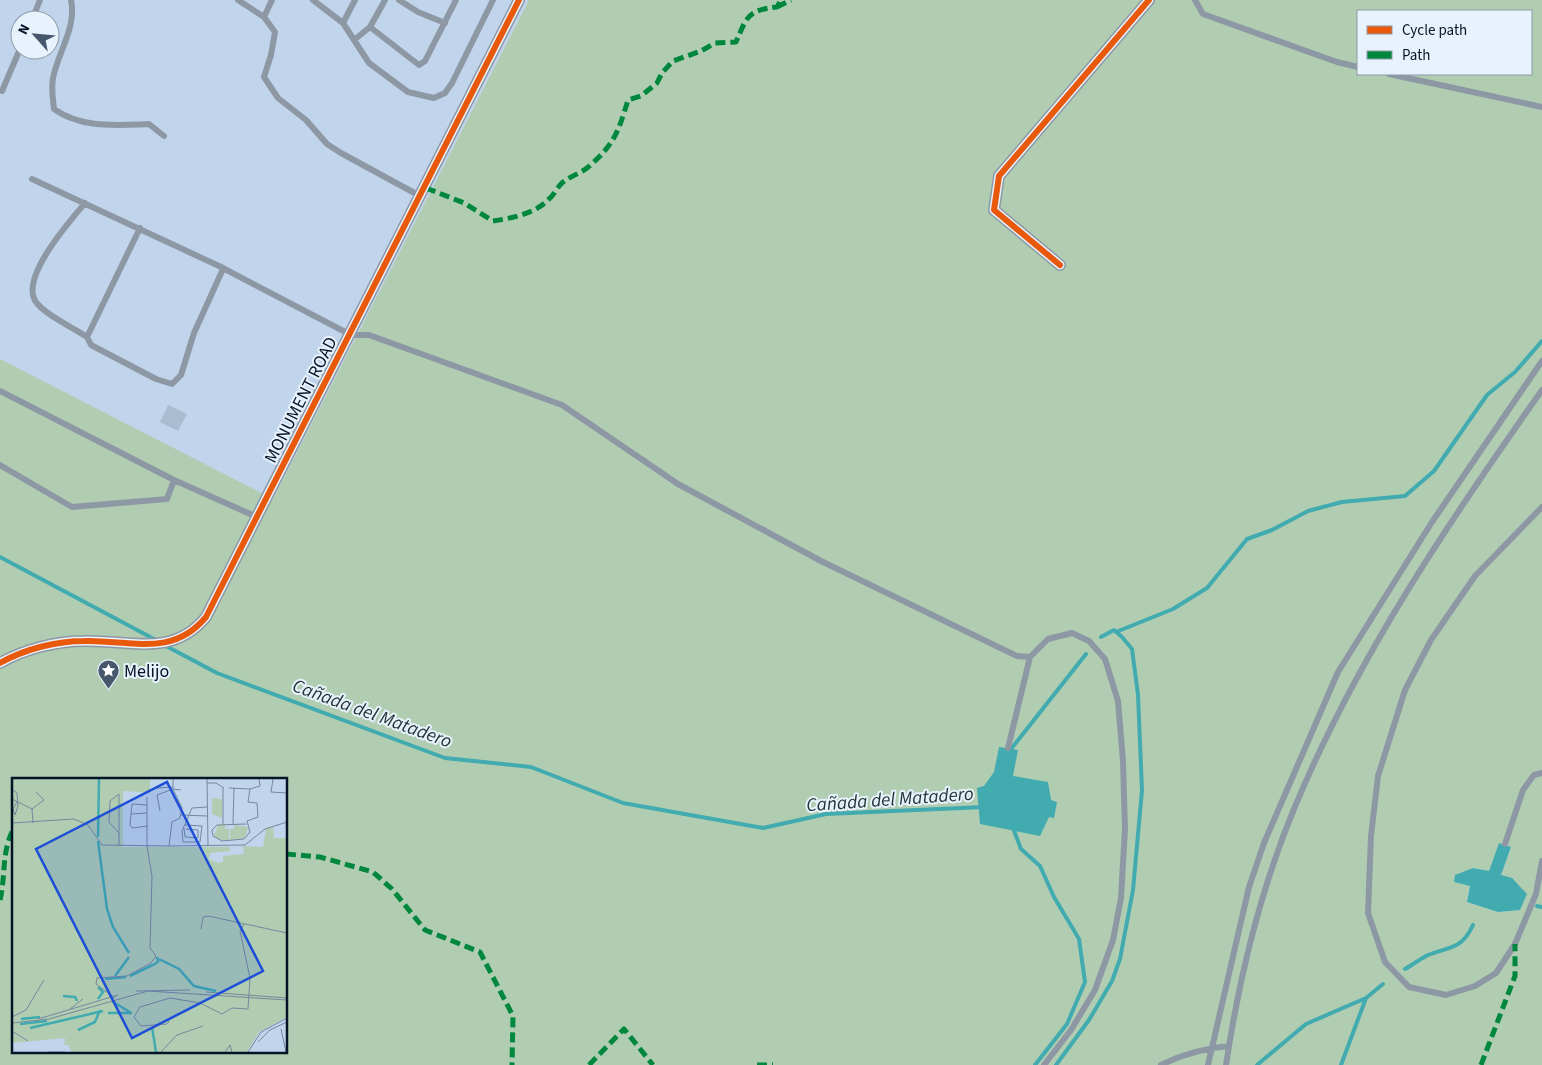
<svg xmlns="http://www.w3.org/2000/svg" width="1542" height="1065" font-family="'Source Sans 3',sans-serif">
<rect width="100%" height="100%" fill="#c0d4ec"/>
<path fill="#b0cdb2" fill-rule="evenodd" d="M529,0h1013v1065h-1542v-706l273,140zM1358,11h173v63h-173zM14,779h272v272h-272zM1499,843l12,4 -10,28 19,35 -22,2 -31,-10 3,-17 -16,-3 1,-7 19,-7 15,3z"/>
<path fill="#41abaf" d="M999,747l19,3 -5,26 35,6 3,18 6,2 -3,16 -5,-1 -9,19 -60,-12 -3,-36 7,-2 10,-14z
M1499,843l12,4 -10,28 11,3 15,16 -7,16 -22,2 -31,-10 3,-16 -16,-4 1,-7 18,-7 16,3z"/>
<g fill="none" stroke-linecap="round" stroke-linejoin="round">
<path stroke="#41abaf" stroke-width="4" d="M0,557l154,82
M1116,632l57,-23 34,-21 40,-49 25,-9 36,-19 34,-9 63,-6 29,-25 53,-76 28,-23 27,-31
M166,646l51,27 228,85 86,9 92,36 140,25 63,-14 158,-7
M1011,753v-4l75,-95
M1013,828l8,21 19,17 14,31 25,42 6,43 -18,42 -32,41
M1537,906l5,1
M1405,969c7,-4 14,-9 21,-13 23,-10 35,-5 47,-31
M1056,1065l33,-45 23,-39 8,-22 13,-69 9,-100 -4,-95 -6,-46 -10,-12 -8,-7 -13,7
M1257,1065l49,-41 60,-26
M1341,1065l25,-67 17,-14"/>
</g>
<path fill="#aabcd0" d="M168,405l19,9 -9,17 -18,-9z"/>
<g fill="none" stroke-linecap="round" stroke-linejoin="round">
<path stroke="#8e98a4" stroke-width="6" d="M71,0c6,27 -13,52 -18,78 -2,11 0,21 1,31 28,20 63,16 95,15l15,12
M238,0l26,17 11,15 -4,23 -7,22 14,21 28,22 21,24 14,9 79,43
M313,0l30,23 26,40 39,29 26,6 11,-5 7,-10 41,-83
M399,0l19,12 27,11
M1195,0l8,14 134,48 21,5
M264,17l8,-17
M32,20l8,-20
M343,23l12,-23
M370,27l49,38 6,-4 31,-61
M354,40l16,-13 15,-27
M1389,74l153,33
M2,91l18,-42
M32,179l187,87 132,69h18l193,70 116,79 143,77 196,95 13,1 18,-18 24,-6 17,8 16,18 13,42 5,60 2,68 -4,69 -8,42 -18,50 -24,40 -27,35
M85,203c-15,18 -66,75 -49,99 9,13 38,26 51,35
M140,228l-53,109 4,8 65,34 16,5 9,-9 13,-42 29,-64
M0,391l174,89 83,37
M0,465l72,42 95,-8 7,-19
M1542,507l-67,69 -44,64 -26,50 -27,86 -7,60 -3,77 17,49 24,25 37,8 29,-9 21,-13 19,-29 21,-50 6,-33
M1008,748l22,-91
M1505,844l18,-54 11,-15 8,-2
M1161,1065c22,-11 44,-17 68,-19
M1208,1065l41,-178 15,-44 74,-171 94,-150 110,-161
M1226,1065c13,-87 34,-174 68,-256 62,-150 154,-286 248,-419"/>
<path stroke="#8e98a4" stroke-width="12" d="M1060,265l-66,-55 5,-34 150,-176
M0,663c25,-14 56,-22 85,-22 45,-1 87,17 121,-24l313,-617"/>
<path stroke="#00873e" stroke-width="5" stroke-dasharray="10 5" stroke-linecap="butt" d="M777,7l14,-7
M426,188l38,15 29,18c19,-3 42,-7 56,-22 5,-4 8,-11 12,-15 7,-7 18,-10 26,-16 27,-23 31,-35 41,-68l13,-4 16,-13 5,-10 11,-12 28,-10 14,-8 21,-1c11,-25 11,-32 41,-35l4,-7
M286,854l34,3 53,15 19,17 33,41 55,22 33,64 -1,49
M0,900c6,-24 1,-49 14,-72
M589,1065l35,-36 29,36
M757,1065h16
M1481,1065l34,-89v-32"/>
<defs>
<path id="cycleway" d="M1060,265l-66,-55 5,-34 150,-176
M0,663c25,-14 56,-22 85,-22 45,-1 87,17 121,-24l313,-617"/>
</defs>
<use href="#cycleway" stroke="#e8f2fc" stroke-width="9"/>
<use href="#cycleway" stroke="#e8590c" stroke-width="6"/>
</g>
<defs>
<symbol id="sight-pin" viewBox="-11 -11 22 30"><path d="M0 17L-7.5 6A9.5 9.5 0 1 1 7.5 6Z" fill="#46576b" stroke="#e8f2fc"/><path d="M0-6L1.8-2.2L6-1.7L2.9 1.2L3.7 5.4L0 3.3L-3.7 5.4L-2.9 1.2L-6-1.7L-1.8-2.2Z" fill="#fff"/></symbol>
</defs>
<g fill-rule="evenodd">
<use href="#sight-pin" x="96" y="658" width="25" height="34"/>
</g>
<g text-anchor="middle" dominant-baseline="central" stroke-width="4" stroke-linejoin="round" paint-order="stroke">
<g font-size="18" fill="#041426" stroke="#e8f2fc">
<text transform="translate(301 400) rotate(-63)">MONUMENT ROAD</text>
</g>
<g font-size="18" fill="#041426" stroke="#e8f2fc" text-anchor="start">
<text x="124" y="671">Melijo</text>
</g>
<g font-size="19" font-style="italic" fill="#1d3231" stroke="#e8f2fc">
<text transform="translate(372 714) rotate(20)">Cañada del Matadero</text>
<text transform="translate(890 800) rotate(-4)">Cañada del Matadero</text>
</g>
</g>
<g transform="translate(12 778)">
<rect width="275" height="275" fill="#c0d4ec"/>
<path d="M0,1h138v14l-27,-2v56h107v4l-20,2 -1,6 9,4 5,-1v-6l21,-2 -1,-8 20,1 3,-18 7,-2 1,11h13v179l-28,15 -12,20h-175l-4,-7h-4l1,-7 -53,5zM200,20l10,1v19l-10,-4zM206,47h7v4h4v11h-10l-5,-4zM222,47l14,2 -3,11 -15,2v-11h4z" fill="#b0cdb2"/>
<path fill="none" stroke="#41abaf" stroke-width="2.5" d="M86,59l1,-58M86,63l9,68 6,18 16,26M147,181l20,10 15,17 22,5M103,198l14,-19M118,198l23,-11 5,-3 -1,-5M93,201l21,-2M86,209l5,5 -5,7M51,218l12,1 2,4M101,224l17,10M96,235h24M9,241l19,-2M8,246l27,-3M140,249l4,25M18,250l73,-17M66,252l17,-8 5,-12"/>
<path fill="none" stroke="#75879d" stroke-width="1" d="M195,1l1,66M261,1l-2,13 16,1M195,5h9l8,5M144,10l17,-1M211,10v36M217,10l21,1 -2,13 9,1 1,14 -11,4 3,11 -6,7 -22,2 -9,-5 -1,-6 5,-5 29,-1M0,11l5,4 1,13 -3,9 -2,-6 4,-7M238,11l10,-3 -1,-7M0,21l20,10 1,14M20,31l12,-9 -8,-8M148,33l-3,-16 16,-6 8,1M135,35l-16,1 -1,11 2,3 16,-2M119,36l1,-10 15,1M169,37l26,1M0,45l62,-4 14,6 14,20 68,1 75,-1 20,-16 22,-7M221,46l1,-36M173,47l17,1 -2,16h-17l-1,-11 10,-23 15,-1M172,50l1,9 13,1v-8l-12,-1M107,55l-10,-11 1,-21 9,-7v52M157,68l3,-24 8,-4 2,-10 -9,-19v-10M189,151l2,-12 5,-1 79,17M124,213l54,-1M194,214l81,6M103,220l-19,-14 1,-6 30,-2 24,-13 5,-7 -6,-8 2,-72 -5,-30v-49M58,231l13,-10M0,239l14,-7 18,-30M26,241l80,-24M157,243l-2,3 -26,2 -7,-9 6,-10 30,-9 30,5 22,11 10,-6 16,1 2,-31 -10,-47 4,-7M0,245l37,-4 99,-28 139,9M269,251l5,23M0,253l16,10M246,264l12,-12 17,-8M36,274h17M149,274l16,-17 26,-9M213,274l5,-7 2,7M236,274l13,-20 26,-14"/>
<path fill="#1d4ed8" fill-opacity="0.15" stroke="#1d4ed8" stroke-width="2.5" d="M155,4l96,189 -131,67 -96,-189z"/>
<rect width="275" height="275" fill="none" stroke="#041426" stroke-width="2.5"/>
</g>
<rect x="1357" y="10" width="175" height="65" fill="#e8f2fc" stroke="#8d99a6"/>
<rect x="1367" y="26" width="25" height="8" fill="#e8590c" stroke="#8d99a6"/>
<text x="1402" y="35" font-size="15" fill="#041426">Cycle path</text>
<rect x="1367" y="51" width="25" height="8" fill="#00873e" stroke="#8d99a6"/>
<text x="1402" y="60" font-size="15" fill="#041426">Path</text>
<g transform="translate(35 35) rotate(297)"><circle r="24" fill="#e8f2fc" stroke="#8d99a6"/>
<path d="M0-4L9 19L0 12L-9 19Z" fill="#46576b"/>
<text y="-8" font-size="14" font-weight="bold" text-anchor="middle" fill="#041426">N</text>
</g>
</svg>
